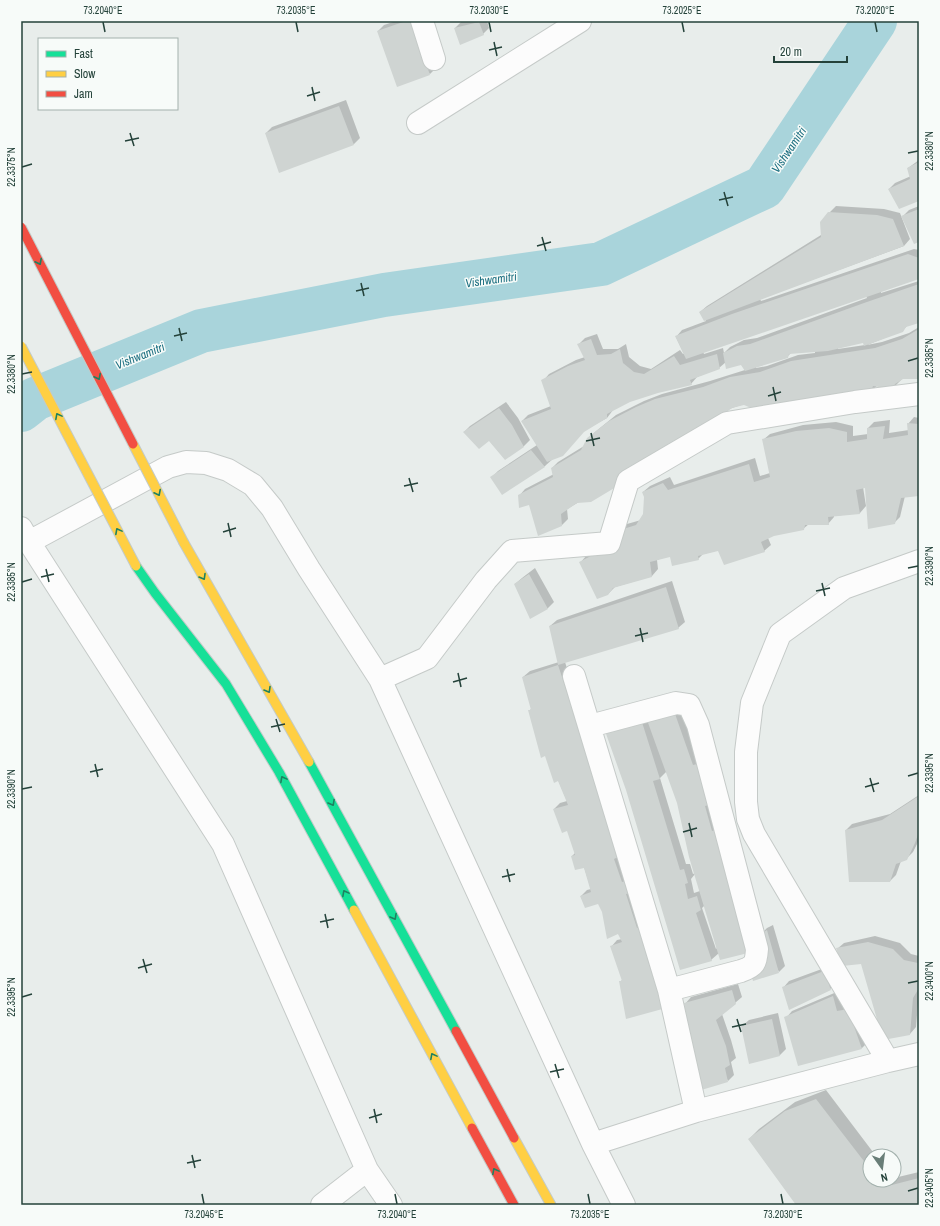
<svg xmlns="http://www.w3.org/2000/svg" width="940" height="1226" font-family="'Archivo Narrow',sans-serif">
<rect width="100%" height="100%" fill="#e8edeb"/>
<path fill="#0003" fill-rule="evenodd" d="M396,21h23l17,47 -6,6 -52,-43 6,-6z
M465,21h22l2,7 -6,6 -28,-6 6,-6z
M346,100l14,38 -6,6 -88,-11 6,-6z
M919,160v40l-30,-11 6,-6 16,-7 -3,-8z
M836,206l48,3 16,4 10,26 -6,7 -144,53 1,2 153,-52 5,1v28l-38,13v2l38,-12v41l-11,3 -6,6 -35,14 15,-3 27,-9 10,-6v51h-16l-11,11 -15,-3 -6,5 -127,13 -12,4 -4,2 1,4 -162,95 1,10 -6,6 -43,-29 6,-7 29,-15 -2,-6 6,-6 26,-16 11,-14 21,-17 28,-14 18,-7 48,-13 35,-11 -4,-6 -15,-2 -7,6 -22,9 -6,7 -34,8 -28,9 -16,9 -6,8 -22,12 -40,36 -42,27 -11,-16 6,-6 39,-26 -15,-24 6,-6 23,-9 -8,-25 6,-7 27,-14 9,-3 -6,-13 6,-6 12,-4 6,15h15l8,-5 3,13 11,9 11,3 29,-19 3,4h1l-8,-17 6,-7 24,-9 -6,-9 7,-6 114,-71 8,-22zM866,296l1,2 -110,40 -13,2 -14,7 -6,6 -1,-5 -19,6 -1,-2zM863,341l2,4 -27,4v-2zM815,351v2l-17,2 -31,11 -11,2v-2l31,-9 4,-4z
M919,206v35l-16,-25 6,-6z
M506,402l12,16 12,22 -6,6 -19,13 -16,-19 -25,-8 6,-6z
M914,417l5,1v77l-14,1 -5,21 -6,6 -28,-36h-3l3,19 -6,7 -26,3v1l-6,7h-19l-6,5 -29,6 -6,3 3,7 -7,6 -45,-1 -16,4 -5,5 -27,-4 -14,5 1,9 -6,7 -37,11 -8,8 -27,-32 6,-7 10,-5 9,-8 18,-6 -2,-7 6,-6 14,-4 3,-5 1,-18 -2,-5 7,-6 20,-9 4,8 81,-27 5,18 10,-3 -7,-33 7,-6 33,-9 33,-3 17,4v10l15,-2v-6l6,-6 16,-2 -1,13 20,-3 -1,-6z
M535,568l19,34 -6,6 -18,9 -15,-33 7,-6z
M672,581l13,41 -7,6 -113,34 107,339 -52,-19 3,-3 -12,-32 6,-7 5,-1 -19,-27 -4,-10 -18,-6 6,-6 4,-1 -7,-22 -12,-11 3,-3 -7,-23 -14,-21 6,-6 7,-2 -38,-90 3,-3 -9,-31 7,-6 29,-9 -9,-36 7,-6z
M681,706l37,119 1,128 -8,7 -84,-171 -21,-58zM667,771l11,31 17,71 -2,1 -3,-10h-4l-26,-86zM695,874l5,17 -6,2 -3,-14zM705,905l12,43 -1,1 -14,-41z
M919,795v45l-6,12 -7,7 -5,2 -5,14 -6,6 -44,-51 6,-6 38,-10z
M773,925l12,41 -6,6 -19,-37 7,-7z
M875,936l25,7 11,11 8,2v35l-3,36 -6,7 -48,-71 -25,-14 7,-6z
M830,966l7,17 -7,6 -47,-1 6,-7z
M738,984l4,13 -20,17 9,26 5,18 -5,4 3,13 -6,6 -43,-77 6,-7z
M839,991l29,51 -6,6 -76,-30 6,-7z
M778,1013l8,36 -6,6 -30,8 -8,-37 7,-6z
M826,1090l50,66h-6v24h24v-2l25,-6v33h-122l-48,-66 10,-10 36,-27z"/>
<g fill="none" stroke-linecap="round" stroke-linejoin="round">
<path stroke="#a9d4db" stroke-width="44" d="M21,410l14,-11 166,-68 183,-36 217,-31 163,-77 111,-166"/>
</g>
<path fill="#cfd4d2" d="M406,21h5l19,54 -33,12 -20,-56z
M479,22l5,13 -24,10 -6,-17z
M339,106l15,39 -75,28 -14,-40z
M919,162v39l-20,8 -11,-20 22,-10 -3,-11z
M919,209v33l-5,2 -13,-28z
M828,212l49,3 16,4 11,27 -200,75 -5,-9 122,-75 -1,-15z
M908,254l11,4v21l-233,80 -11,-23 57,-22z
M919,284v39l-13,4 -3,5 -39,14 -1,-3 -35,8 -39,3 -1,4 -43,13 -4,-6 -15,4 -3,-16 14,-7 13,-2 114,-41z
M919,329v50h-16l-8,5 -3,6 -10,1 -3,-4 -6,-1 -2,6 -115,18 -12,-5 -12,3 -111,76 -30,18 -14,1 -16,11 1,12 -24,10 -9,-31 -10,3 -1,-13 35,-18 -2,-9 30,-18 6,-12 22,-17 27,-14 19,-8 48,-12 27,-10 30,-5 31,-11 84,-13 27,-9z
M591,339l6,16 14,-1 9,-5 3,14 11,9 10,2 30,-18 6,9 37,-11 3,15 -30,11 2,5 -34,8 -28,9 -23,12v4l-23,14 -21,24 -16,6 -26,-41 30,-12 -10,-29 27,-14 17,-6 -8,-16z
M499,408l13,17 12,22 -19,13 -16,-19 -10,8 -16,-17z
M907,423l12,1v72l-18,2 -6,26 -27,5 -3,-41 -9,2 4,24 -32,3 1,8h-24l-1,5 -30,6 -13,6 4,10 -41,13 -6,-14 -20,5 1,4 -27,6 -2,-9 -20,5 2,15 -39,11 -5,7 -11,4 -18,-37 10,-5 9,-8 18,-6 7,-6 -3,-7 16,-5 7,-11 1,-17 -2,-5 21,-9 5,7 81,-26 5,18 16,-5 -8,-38 34,-8 33,-3 18,4v10l20,-3v-11l18,-2 -2,13 25,-4z
M531,450l14,17 -43,28 -12,-18z
M529,574l19,35 -18,10 -16,-35z
M666,587l13,42 -121,36 -9,-39z
M558,665l27,81 7,26 30,83 -8,4 8,23 4,-1 4,12 -4,1 11,34 4,-1 7,34 4,12 4,-1 10,36 -40,11 -7,-38h3l-12,-35 12,-4 -4,-8 -11,5 -5,-27 -4,-8 -13,4 -5,-12 11,-4 -7,-24 -9,2 -4,-14 4,-1 -8,-24 -5,2 -9,-24 15,-4 -10,-24 -4,2 -9,-27 -4,2 -13,-48h3l-9,-33z
M674,711l19,54 8,-2 8,42 -4,1 7,25 8,-2 32,123 -32,8 -31,-103 -12,-54 -30,-83z
M641,719l19,60 -7,2 27,89 4,-1 4,14 -3,1 3,15 9,-3 4,14 -5,3 16,48 -32,9 -54,-180 -21,-59z
M919,796v36l-4,11 -8,17 -11,4 -6,18h-41l-4,-52 37,-10z
M767,930l12,43 -26,8 -3,-10 9,-36z
M868,942l25,7 11,11 14,3 1,25 -6,10 -3,37 -27,5 -22,-76 -19,2 -6,-18z
M824,971l7,19 -42,20 -7,-23z
M732,990l4,14 -20,16 10,26 4,19 -5,3 3,14 -30,9 -14,-88z
M833,996l4,15 11,-2 14,40 -64,17 -14,-49z
M772,1019l8,37 -31,8 -8,-38z
M816,1099l54,70v11h8l6,7 35,-9v27h-123l-48,-66 37,-28z"/>
<g fill="none" stroke-linecap="round" stroke-linejoin="round">
<defs>
<path id="street" d="M422,21l12,38
M418,123l162,-102
M21,528l8,14 194,302 144,326 24,35
M29,542l139,-75 18,-5 20,1 22,7 25,15 19,23 37,61 71,110 213,465 31,61
M574,676l95,314 27,121
M380,679l47,-21 59,-78 26,-29 97,-8 19,-62 99,-58 128,-21 64,-8
M590,726l86,-23 13,2 9,20 59,224c-1,14 -2,17 -16,22l-72,19
M888,1061l-134,-227 -6,-15 -2,-17v-50l6,-49 28,-69 64,-46 75,-27
M593,1144l103,-33 192,-50 31,-7
M322,1205l45,-35"/>
<path id="fast" d="M136,566l19,27 71,91 53,88 75,138
M309,762l147,269"/>
<path id="slow" d="M184,543l125,219
M354,910l118,218
M514,1138l37,67"/>
<path id="jam" d="M456,1031l58,107
M472,1128l42,77"/>
</defs>
<use href="#street" stroke="#c5cac8" stroke-width="24"/>
<use href="#fast" stroke="#c3cbc8" stroke-width="11"/>
<use href="#slow" stroke="#c3cbc8" stroke-width="11"/>
<use href="#jam" stroke="#c3cbc8" stroke-width="11"/>
<use href="#street" stroke="#fcfcfc" stroke-width="22"/>
<use href="#fast" stroke="#16e098" stroke-width="9"/>
<use href="#slow" stroke="#ffcf43" stroke-width="9"/>
<use href="#jam" stroke="#f24e42" stroke-width="9"/>
<defs>
<path id="slow-bridge" d="M21,346l115,220
M133,444l51,99"/>
<path id="jam-bridge" d="M21,227l112,217"/>
</defs>
<use href="#slow-bridge" stroke="#c3cbc8" stroke-width="11" stroke-linecap="butt"/>
<use href="#jam-bridge" stroke="#c3cbc8" stroke-width="11" stroke-linecap="butt"/>
<use href="#slow-bridge" stroke="#ffcf43" stroke-width="9"/>
<use href="#jam-bridge" stroke="#f24e42" stroke-width="9"/>
</g>
<defs><path id="oneway-chevron" d="M-2-3.5L2.5 0L-2 3.5" fill="none" stroke-width="1.6" stroke-linecap="round" stroke-linejoin="round"/></defs>
<g stroke="#1e8160">
<use href="#oneway-chevron" transform="translate(39 262) rotate(63)"/>
<use href="#oneway-chevron" transform="translate(98 377) rotate(63)"/>
<use href="#oneway-chevron" transform="translate(58 416) rotate(-118)"/>
<use href="#oneway-chevron" transform="translate(158 493) rotate(63)"/>
<use href="#oneway-chevron" transform="translate(118 531) rotate(-118)"/>
<use href="#oneway-chevron" transform="translate(203 577) rotate(60)"/>
<use href="#oneway-chevron" transform="translate(268 690) rotate(60)"/>
<use href="#oneway-chevron" transform="translate(283 779) rotate(-118)"/>
<use href="#oneway-chevron" transform="translate(332 803) rotate(61)"/>
<use href="#oneway-chevron" transform="translate(345 893) rotate(-118)"/>
<use href="#oneway-chevron" transform="translate(394 917) rotate(61)"/>
<use href="#oneway-chevron" transform="translate(433 1056) rotate(-118)"/>
<use href="#oneway-chevron" transform="translate(495 1171) rotate(-118)"/>
</g>
<path fill="none" stroke="#24423a" stroke-width="1.5" d="M103,22l2,10M296,22l2,10M489,22l2,10M682,22l2,10M875,22l2,10M494,42l3,14M489,50l13,-3M312,87l3,14M307,96l13,-4M130,133l4,13M125,141l14,-3M908,153l10,-2M22,167l10,-3M724,192l4,14M719,200l14,-3M542,237l4,14M537,246l14,-4M361,283l3,13M356,291l13,-3M179,328l3,13M174,336l13,-3M908,361l10,-3M22,374l10,-2M773,387l3,14M768,396l13,-4M591,433l3,13M586,441l14,-3M409,478l4,14M404,486l14,-3M228,523l3,14M223,532l13,-4M908,568l10,-2M46,569l3,13M41,577l13,-3M22,582l10,-3M822,583l3,13M816,591l14,-3M640,628l3,14M635,636l13,-3M458,673l3,14M453,682l14,-4M276,719l4,13M271,727l14,-3M95,764l3,13M90,772l13,-3M908,776l10,-3M870,778l4,14M865,787l14,-4M22,789l10,-2M689,823l3,14M683,832l14,-4M507,869l3,13M502,877l13,-3M325,914l3,14M320,922l14,-3M143,959l4,14M138,968l14,-4M908,983l10,-2M22,997l10,-3M737,1019l4,13M732,1027l14,-3M555,1064l4,14M550,1072l14,-3M374,1109l3,14M369,1118l13,-4M192,1155l3,13M187,1163l14,-3M908,1191l10,-3M202,1194l2,10M395,1194l2,10M588,1194l2,10M781,1194l2,10"/>
<g text-anchor="middle" dominant-baseline="central" stroke-width="3" stroke-linejoin="round" paint-order="stroke">
<g font-size="12" font-style="italic" fill="#1c6f80" stroke="#f7fbf9">
<text transform="translate(789 150) rotate(-56)">Vishwamitri</text>
<text transform="translate(491 280) rotate(-8)">Vishwamitri</text>
<text transform="translate(140 356) rotate(-22)">Vishwamitri</text>
</g>
</g>
<rect width="940" height="1226" fill="none" stroke="#f7fbf9" stroke-width="44"/>
<rect x="38" y="38" width="140" height="72" fill="#f7fbf9" stroke="#a3b1ad"/>
<rect x="46" y="51" width="20" height="6" fill="#16e098" stroke="#a3b1ad"/>
<text x="74" y="58" font-size="12" fill="#24423a">Fast</text>
<rect x="46" y="71" width="20" height="6" fill="#ffcf43" stroke="#a3b1ad"/>
<text x="74" y="78" font-size="12" fill="#24423a">Slow</text>
<rect x="46" y="91" width="20" height="6" fill="#f24e42" stroke="#a3b1ad"/>
<text x="74" y="98" font-size="12" fill="#24423a">Jam</text>
<g transform="translate(882 1168) rotate(166)"><circle r="19" fill="#f7fbf9" stroke="#a3b1ad"/>
<path d="M0-3L7 15L0 10L-7 15Z" fill="#697e78"/>
<text y="-6" font-size="11" font-weight="bold" text-anchor="middle" fill="#24423a">N</text>
</g>
<path d="M774 56v6h73v-6" fill="none" stroke="#24423a" stroke-width="2"/>
<text x="780" y="56" font-size="12" fill="#24423a" stroke="#f7fbf9" stroke-width="3" paint-order="stroke">20 m</text>
<rect x="22" y="22" width="896" height="1182" fill="none" stroke="#24423a" stroke-width="1.5"/>
<g font-size="10" text-anchor="middle" fill="#24423a">
<text x="103" y="14">73.2040°E</text>
<text x="296" y="14">73.2035°E</text>
<text x="489" y="14">73.2030°E</text>
<text x="682" y="14">73.2025°E</text>
<text x="875" y="14">73.2020°E</text>
<text transform="translate(929 151) rotate(-90)" y="4">22.3380°N</text>
<text transform="translate(11 167) rotate(-90)" y="4">22.3375°N</text>
<text transform="translate(929 358) rotate(-90)" y="4">22.3385°N</text>
<text transform="translate(11 374) rotate(-90)" y="4">22.3380°N</text>
<text transform="translate(929 566) rotate(-90)" y="4">22.3390°N</text>
<text transform="translate(11 582) rotate(-90)" y="4">22.3385°N</text>
<text transform="translate(929 773) rotate(-90)" y="4">22.3395°N</text>
<text transform="translate(11 789) rotate(-90)" y="4">22.3390°N</text>
<text transform="translate(929 981) rotate(-90)" y="4">22.3400°N</text>
<text transform="translate(11 997) rotate(-90)" y="4">22.3395°N</text>
<text transform="translate(929 1188) rotate(-90)" y="4">22.3405°N</text>
<text x="204" y="1218">73.2045°E</text>
<text x="397" y="1218">73.2040°E</text>
<text x="590" y="1218">73.2035°E</text>
<text x="783" y="1218">73.2030°E</text>
</g>
</svg>
